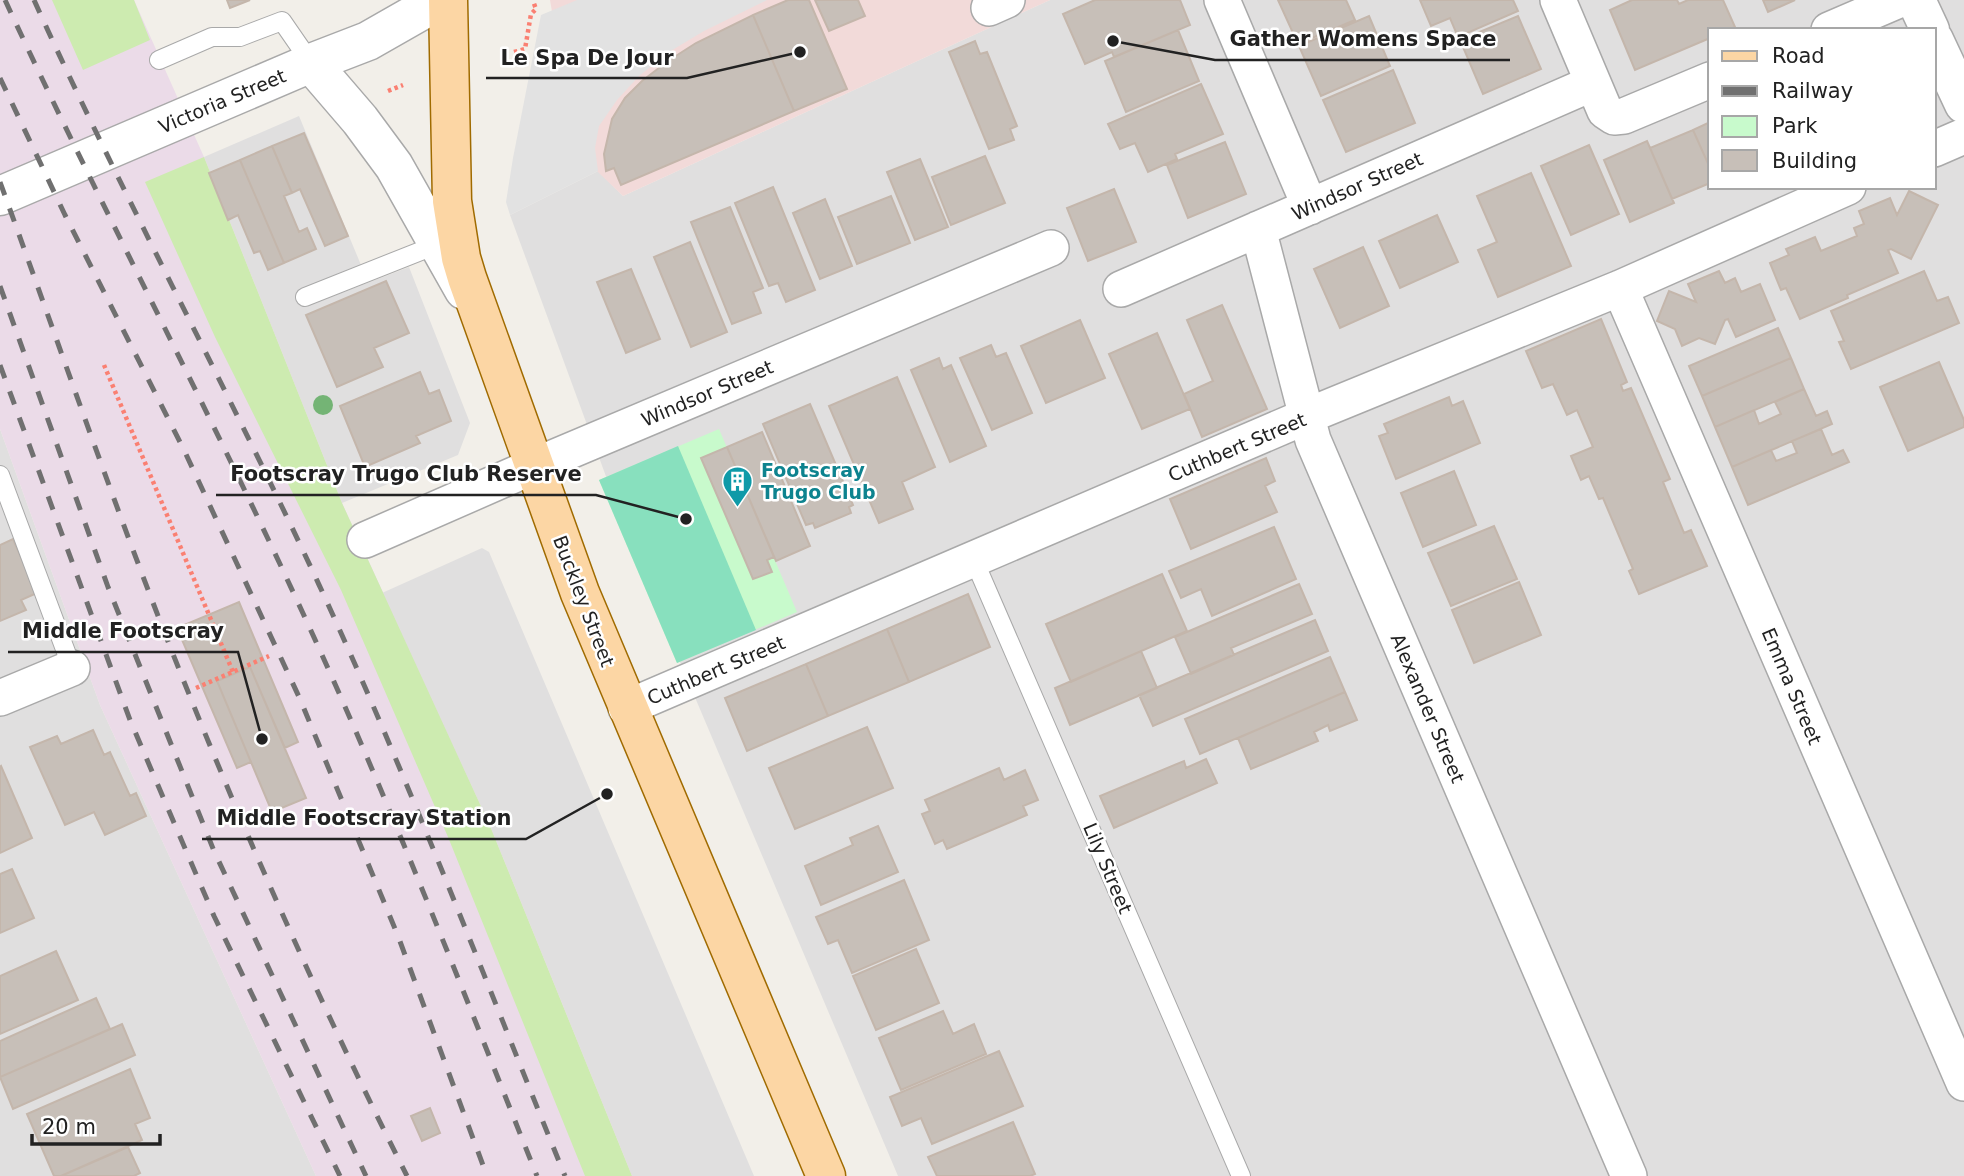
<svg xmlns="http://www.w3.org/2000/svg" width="1964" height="1176" font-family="'DejaVu Sans',sans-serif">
<rect width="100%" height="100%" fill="#f2efe9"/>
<path fill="#e0dfdf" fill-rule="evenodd" d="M1050,0h914v1176h-1066l-218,-514 -69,-172 -101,-275 88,-44 25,25zM1710,30h224v157h-224z
M299,116l62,149 -63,26 7,16 104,-40 61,156 -12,32 -116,48 -138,-346z
M0,429l100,276 216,471h-316z
M482,548l7,4 265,624h-122l-142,-350 -108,-233z"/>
<path fill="#f2dad9" d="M550,0h500l-427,196 -47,-45z"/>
<path fill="#ebdbe8" d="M0,0h134l70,157 138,346 148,323 142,350h-316l-216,-471 -100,-276z"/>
<path fill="#cdebb0" d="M52,0h82l16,40 -67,30z
M204,157l138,346 148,323 142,350h-47l-137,-339 -107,-247 -126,-253 -70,-155z"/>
<path fill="#c8facc" d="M719,429l78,183 -120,51 -78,-183z"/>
<path fill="#88e0be" d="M678,446l78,184 -79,33 -78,-183z"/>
<path fill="#e2e2e2" d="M577,0h190l-63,31 -35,21 -30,24 -22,24 -18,26 -4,22 3,23 -88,44 -4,-13 7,-44 28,-143z"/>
<path fill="#c7bfb8" stroke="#c4b6ab" stroke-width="2" d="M227,0h23l-20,8z
M788,0h21l38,89 -53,22 -41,-96z
M815,0h43l7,16 -36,15z
M1095,0h85l10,25 -76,32 -2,-5 -27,12 -22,-50z
M1278,0h68l9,20 -57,24z
M1420,0h93l5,11 -60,26 -8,-19 -19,8z
M1632,0h45l2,4 9,-4h35l12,27 -7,3h-18v8l-75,32 -25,-60z
M1763,0h32l-27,12z
M753,15l41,96 -173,74 -7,-17 -8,3 -2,-17 8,-35 13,-21 17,-17 26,-20 28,-18z
M1369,16l21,50 -69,30 -22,-50z
M1518,16l23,53 -58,25 -23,-54z
M1178,30l21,51 -73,31 -21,-51z
M975,41l5,13 7,-2 30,74 -7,3 4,11 -25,9 -40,-97z
M1393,70l22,53 -69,29 -23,-52z
M1201,84l22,50 -48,20 2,5 -29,13 -13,-29 -15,6 -12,-25z
M1710,122v46l-17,-38z
M1693,130l17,38v15l-38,16 -22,-51z
M304,133l44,103 -23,10 -25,-57 -8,4 -20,-47z
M1647,141l27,62 -44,19 -26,-62z
M1225,142l21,52 -58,24 -21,-53z
M1589,145l30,69 -48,21 -30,-69z
M272,146l20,47 -8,3 15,36 8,-4 9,21 -32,14 -44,-103z
M985,156l20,47 -54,22 -19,-48z
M920,159l28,68 -33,13 -28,-68z
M240,160l44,103 -16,7 -8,-19 -6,2 -16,-38 -10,5 -19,-47z
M1531,173l40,93 -73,31 -20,-47 19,-8 -20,-46z
M773,187l42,103 -29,12 -8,-19 -9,3 -34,-83z
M1114,189l22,53 -48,19 -21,-53z
M1909,191l29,14 -27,54 -20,-10 -3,1 10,23 -51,22 1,3 -48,21 -14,-31 -5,2 -11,-27 19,-8 -3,-6 29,-12 6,14 36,-15 -3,-8 10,-4 -5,-13 31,-13 7,17z
M891,196l19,47 -53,21 -19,-47z
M825,199l27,67 -32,13 -27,-66z
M730,207l33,81 -10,4 8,21 -29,11 -41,-102z
M1437,215l21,47 -58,26 -21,-47z
M690,242l37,90 -36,15 -37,-90z
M1363,247l26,59 -49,22 -26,-59z
M631,269l29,70 -34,14 -29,-71z
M1719,271l6,12 10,-5 6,14 19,-8 15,36 -39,17 -8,-18 -3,1 -10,24 -16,-6 -17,8 -7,-17 -18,-8 12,-30 27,11 -8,-18z
M1924,271l13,30 11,-4 11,26 -108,46 -12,-27 5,-1 -13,-30z
M386,281l23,52 -35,15 9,19 -46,20 -31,-72z
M1222,305l45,104 -65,28 -18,-43 29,-13 -26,-61z
M1601,319l26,63 -6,3 2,6 8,-3 39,91 -7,3 21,51 7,-3 16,36 -68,28 -10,-23 4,-2 -30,-71 -4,1 -10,-23 -8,4 -10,-24 22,-9 -16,-37 -10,5 -14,-31 -11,4 -16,-37z
M1080,320l25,58 -59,25 -25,-57z
M1778,328l13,30 -89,38 -13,-30z
M1157,333l33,76 -48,20 -33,-75z
M991,345l5,12 10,-4 26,60 -40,17 -32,-72z
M939,358l4,11 8,-4 35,81 -36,16 -39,-92z
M1791,358l13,31 -89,38 -13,-31z
M1939,362l25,58v7l-56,24 -28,-64z
M420,372l9,22 10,-4 12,31 -35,15 4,7 -55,24 -25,-61z
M897,377l38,90 -33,15 11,27 -34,14 -50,-117z
M1804,389l12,27 11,-5 5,13 -100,43 -17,-40 39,-17 5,14 22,-10 -6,-12z
M1449,397l3,9 11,-5 17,42 -84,36 -17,-43 9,-3 -4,-9z
M810,404l43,101 -4,2 2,6 -36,15 -2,-5 -7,2 -43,-101z
M1821,429l11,26 11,-5 6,12 -101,43 -16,-38 39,-17 5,11 21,-8 -5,-12z
M762,432l48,114 -34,15 -49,-114z
M727,447l47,110 -7,3 5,12 -19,7 -52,-121z
M1266,458l9,23 -10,5 12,26 -86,37 -21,-50z
M1454,471l22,54 -53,22 -22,-54z
M1494,526l23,53 -66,27 -23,-53z
M1274,527l22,52 -84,37 -11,-27 -20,9 -12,-27z
M13,539l24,54 -16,7 5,10 -26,11v-76z
M1162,574l25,57 -116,51 -25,-58z
M1519,582l22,53 -67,28 -22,-53z
M1299,584l13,30 -81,34 3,7 -43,19 -16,-37z
M968,594l22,53 -81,35 -22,-53z
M239,602l59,140 -13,6 -35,-81 -5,2 -28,12 34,81 -14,6 -60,-140z
M1315,620l13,31 -175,75 -14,-31z
M887,629l22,53 -81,34 -22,-52z
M1141,651l16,37 -87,37 -15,-37z
M1330,657l15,35 -145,62 -15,-35z
M806,664l22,52 -81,35 -22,-53z
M250,667l56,131 -34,14 -55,-131z
M1345,692l12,28 -27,11 -2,-6 -14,7 4,9 -67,28 -13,-31z
M867,727l26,61 -98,41 -26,-61z
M93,730l11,25 6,-3 20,44 6,-3 10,23 -41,19 -11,-23 -29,13 -35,-78 27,-11 4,8z
M1206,759l11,24 -103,45 -14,-32 84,-35 2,7z
M1,766l31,72 -32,15v-86z
M999,768l5,12 21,-10 13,30 -15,6 4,9 -80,34 -4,-9 -8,4 -13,-30 8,-3 -5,-11z
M878,826l20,46 -77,33 -16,-39 48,-21 -3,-7z
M12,869l22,49 -34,15v-59z
M904,880l25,60 -77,33 -14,-33 -10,4 -12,-27z
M916,949l23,54 -63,27 -23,-54z
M56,951l22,49 -78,34v-58z
M96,998l14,31 -110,48v-36z
M943,1011l10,23 21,-10 12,30 -85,36 -22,-52z
M122,1024l13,31 -122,54 -13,-32z
M999,1051l24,55 -91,38 -11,-26 -19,8 -12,-29z
M130,1069l20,49 -15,6 7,16 -81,36h-7l-27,-62z
M430,1108l10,25 -18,8 -11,-25z
M1013,1122l22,52 -5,2h-93l-9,-19z
M128,1147l12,26 -6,3h-73z"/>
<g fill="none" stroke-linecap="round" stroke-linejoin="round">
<defs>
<path id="service" d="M159,60l53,-23h28l42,-16 29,42
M305,297l136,-54
M0,475l72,193
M974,560l267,616"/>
<path id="minor" d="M1222,0l88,207
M1558,0l47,111 9,6 10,-1 86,-36
M989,8l18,-8
M1829,30l70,-30
M1934,149l30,-13
M1258,229l55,211 316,736
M1620,288l344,795
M1121,289l472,-206
M365,540l169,-74 517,-218
M0,698l72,-30
M626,708l681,-292 313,-128 228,-101"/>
<path id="tertiary" d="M1916,0l14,30
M1934,40l30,64
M311,63l49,57 34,46 70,124
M0,196l311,-133 57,-22 72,-41"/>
<path id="primary" d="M448,0l4,201 9,57 6,20 113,315 246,583"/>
</defs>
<use href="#service" stroke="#a9a9a9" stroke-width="20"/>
<use href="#minor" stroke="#a9a9a9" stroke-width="38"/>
<use href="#tertiary" stroke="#a9a9a9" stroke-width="41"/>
<use href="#primary" stroke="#a06b00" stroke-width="41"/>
<path stroke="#fa8072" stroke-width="4.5" stroke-dasharray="3.5 3.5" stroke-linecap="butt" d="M514,52l11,-3 6,-35 5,-5 -3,-8
M388,91l15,-6
M104,365l129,307
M196,688l73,-32"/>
<use href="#service" stroke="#fff" stroke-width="18"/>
<use href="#minor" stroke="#fff" stroke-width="35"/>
<use href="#tertiary" stroke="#fff" stroke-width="38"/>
<use href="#primary" stroke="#fcd6a4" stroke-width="38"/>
<path stroke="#707070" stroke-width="5" stroke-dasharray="14 14" stroke-linecap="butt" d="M5,0c106,229 227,452 330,684 72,162 136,327 202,492
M34,0c90,199 195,391 287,589 89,193 164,391 244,587
M0,78l65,137 119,235 116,249 98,237 89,240
M0,182c56,154 109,309 169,462 71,180 150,358 238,532
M0,286l108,301 106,264 152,325
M0,365l130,355 84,196 126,260"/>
</g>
<circle fill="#74b475" cx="323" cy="405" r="10"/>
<defs>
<symbol id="building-pin" viewBox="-11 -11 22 30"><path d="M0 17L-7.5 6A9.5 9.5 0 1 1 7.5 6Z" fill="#0f9aa8" stroke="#fff"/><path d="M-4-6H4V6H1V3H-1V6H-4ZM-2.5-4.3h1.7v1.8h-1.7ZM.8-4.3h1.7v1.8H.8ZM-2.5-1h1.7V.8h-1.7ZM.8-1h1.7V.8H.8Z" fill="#fff"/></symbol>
</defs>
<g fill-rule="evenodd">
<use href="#building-pin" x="720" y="464" width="35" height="47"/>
</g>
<g text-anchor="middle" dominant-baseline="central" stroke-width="5" stroke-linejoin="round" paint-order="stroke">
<g font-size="19" fill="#222" stroke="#fff">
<text transform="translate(222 101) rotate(-23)">Victoria Street</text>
<text transform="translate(1357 186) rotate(-24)">Windsor Street</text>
<text transform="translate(707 393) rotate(-23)">Windsor Street</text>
<text transform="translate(1237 447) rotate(-23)">Cuthbert Street</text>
<text transform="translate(584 601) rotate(69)">Buckley Street</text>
<text transform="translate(716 670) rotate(-23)">Cuthbert Street</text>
<text transform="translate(1792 686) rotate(67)">Emma Street</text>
<text transform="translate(1428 708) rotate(67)">Alexander Street</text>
<text transform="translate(1108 868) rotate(67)">Lily Street</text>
</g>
<g font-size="19" font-weight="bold" fill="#0d838f" stroke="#fff" text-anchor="start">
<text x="761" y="470">Footscray<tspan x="761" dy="22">Trugo Club</tspan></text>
</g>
</g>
<path fill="none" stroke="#222" stroke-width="2.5" d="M1113 41L1215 60H1510M800 52L687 78H486M686 519L596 495H216M262 739L238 652H8M607 794L526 839H202"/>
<g fill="#222" stroke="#fff" stroke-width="2.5">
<circle cx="1113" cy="41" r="7"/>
<circle cx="800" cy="52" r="7"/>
<circle cx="686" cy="519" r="7"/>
<circle cx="262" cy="739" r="7"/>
<circle cx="607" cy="794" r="7"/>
</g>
<g font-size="21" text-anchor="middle" font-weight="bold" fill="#222" stroke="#fff" stroke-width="5" stroke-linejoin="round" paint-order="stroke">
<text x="1363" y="46">Gather Womens Space</text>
<text x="587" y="65">Le Spa De Jour</text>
<text x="406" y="481">Footscray Trugo Club Reserve</text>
<text x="123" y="638">Middle Footscray</text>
<text x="364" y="825">Middle Footscray Station</text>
</g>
<rect x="1708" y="28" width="228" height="161" fill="#ffffff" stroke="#a7a7a7" stroke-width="2"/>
<rect x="1722" y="51" width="35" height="10" fill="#fcd6a4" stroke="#a7a7a7" stroke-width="2"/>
<text x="1772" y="63" font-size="21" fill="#222222">Road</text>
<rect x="1722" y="86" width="35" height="10" fill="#707070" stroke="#a7a7a7" stroke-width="2"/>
<text x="1772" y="98" font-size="21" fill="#222222">Railway</text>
<rect x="1722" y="116" width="35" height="21" fill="#c8facc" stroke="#a7a7a7" stroke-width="2"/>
<text x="1772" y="133" font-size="21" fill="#222222">Park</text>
<rect x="1722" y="150" width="35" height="21" fill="#c7bfb8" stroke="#a7a7a7" stroke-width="2"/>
<text x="1772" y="168" font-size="21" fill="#222222">Building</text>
<path d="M32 1134v10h128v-10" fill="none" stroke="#222222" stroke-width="3.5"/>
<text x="42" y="1134" font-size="21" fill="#222222" stroke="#ffffff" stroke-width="5" paint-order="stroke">20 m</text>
</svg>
